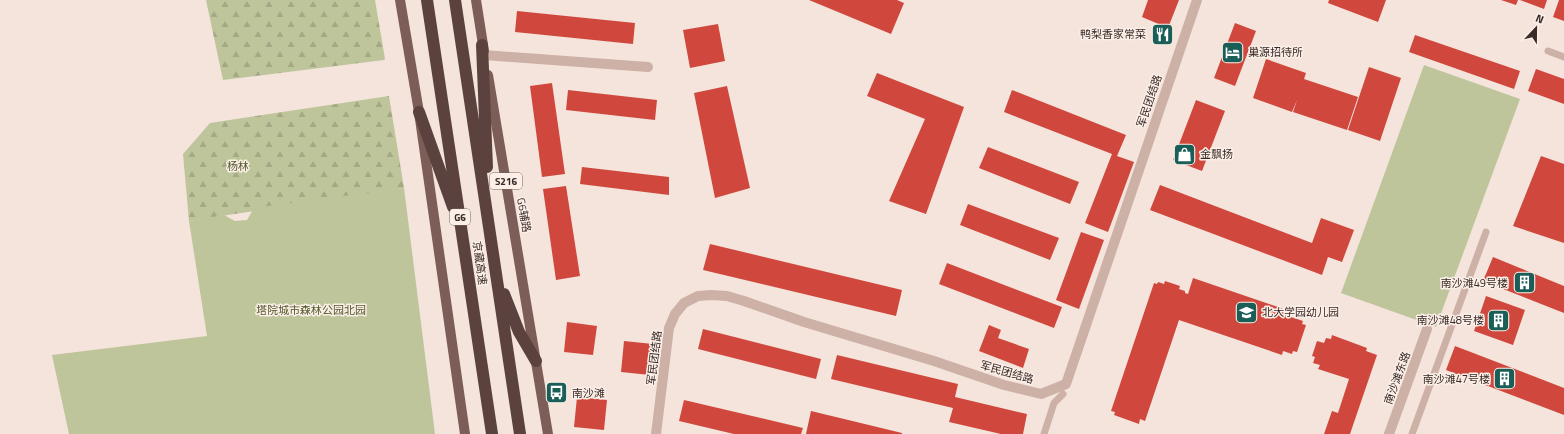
<svg xmlns="http://www.w3.org/2000/svg" width="1564" height="434" font-family="'Titillium Web','Noto Sans SC',sans-serif">
<defs>
<pattern id="forest-firs" width="22" height="20" patternUnits="userSpaceOnUse"><rect width="22" height="20" fill="#bec59a"/><path d="M5 1l3.5 6h-7zM16 11l3.5 6h-7z" fill="#a4a985"/></pattern>
</defs>
<rect width="100%" height="100%" fill="#f4e4db"/>
<path fill="url(#forest-firs)" d="M206,0h169l10,59 -1,1 -161,20z
M389,96l15,92 -215,33 -6,-67 27,-31z"/>
<path fill="#bec59a" d="M1424,65l96,34 -84,228 -95,-34z
M404,188l31,246h-366l-17,-79 155,-19 -18,-115 35,-6 11,6 12,-1 7,-12z"/>
<path fill="#d0483d" d="M809,0h88l7,3 -13,31z
M1148,0h31l-11,28 -26,-11z
M1329,0h57l-8,22 -50,-19z
M1501,0h17l-2,5z
M1520,0h27l-3,9z
M1559,0h5v21l-11,-4z
M517,11l118,12 -2,21 -118,-12z
M1235,23l21,8 -21,55 -21,-8z
M718,24l7,37 -35,7 -7,-38z
M1415,35l105,36 -6,18 -105,-37z
M1266,59l40,14 -2,6 54,18 -11,33 -54,-18 4,-12 -5,12 -39,-14z
M1369,67l32,11 -21,63 -32,-11z
M1536,69l28,10v25l-36,-13z
M877,73l87,34 -38,107 -37,-13 36,-82 -58,-23z
M552,83l13,91 -23,3 -12,-91z
M727,86l23,102 -35,10 -21,-105z
M568,90l89,10 -2,20 -89,-10z
M1012,90l114,45 -9,21 17,6 -26,70 -23,-9 27,-69 -108,-42z
M1196,100l29,11 -23,60 -29,-11z
M988,147l91,35 -9,22 -91,-36z
M1541,156l23,8v79l-51,-17z
M582,167l87,10v18l-89,-11z
M1160,185l152,58 9,-25 33,12 -12,32 -14,-5 -6,18 -172,-65z
M566,186l14,90 -24,4 -13,-91z
M968,204l91,34 -9,22 -90,-35z
M1081,232l23,8 -25,69 -23,-9z
M710,244l192,46 -6,26 -193,-46z
M1493,257l71,29v27l-81,-32z
M947,263l115,44 -8,21 -115,-44z
M1193,278l97,33 -2,5 15,5 -1,3 4,1 -9,27 -4,-1 -1,3 -9,-3 -1,4 -103,-35 -34,101 -5,-2 -1,5 -25,-9 1,-3 -4,-1 43,-128 3,1 1,-2 6,2 1,-3 15,5 -1,3 6,2v2l3,1z
M1486,296l39,14 -12,35 -39,-14z
M567,322l30,4 -4,29 -29,-3z
M989,325l12,5 -3,8 31,11 -6,19 -44,-17z
M703,329l118,30 -5,20 -118,-30z
M1332,335l35,13 -1,3 11,4 -27,79h-26l8,-23 6,2 11,-34 -31,-10 2,-4 -7,-2 2,-6 -3,-1 5,-15 7,2 2,-5 5,1z
M624,341l29,3 -3,31 -29,-3z
M1455,346l109,42v27l-118,-45z
M837,355l121,29 -3,13 72,17 -4,20h-22l-52,-12 4,-14 -122,-29z
M577,397l30,3 -3,30 -30,-3z
M684,400l119,28 -2,6h-67l-55,-13z
M811,411l91,22v1h-96z"/>
<g fill="none" stroke-linecap="round" stroke-linejoin="round">
<path stroke="#cdb1a6" stroke-width="7" d="M1548,51l16,6
M1044,434l10,-31 9,-9
M1412,434l74,-202"/>
<path stroke="#cdb1a6" stroke-width="10" d="M484,55l164,12
M656,434l13,-106 6,-14 9,-11 14,-7 13,-1 16,1 17,5 60,21 130,39 70,24 37,9 25,-10 131,-384
M1389,434l38,-105"/>
<path stroke="#7c5d57" stroke-width="10" d="M400,0l19,112 46,322
M476,0l8,51
M488,75l60,359"/>
<path stroke="#5b423e" stroke-width="12" d="M427,0l65,434
M455,0l65,434
M482,45l5,122
M419,112l34,95
M504,294l15,38 17,29"/>
</g>
<defs>
<symbol id="restaurant-square" viewBox="-11 -11 22 22"><rect x="-9" y="-9" width="18" height="18" rx="4" fill="#195e57" stroke="#fbefe8"/><path d="M-5-6h1v4h1v-4h1v4h1v-4h1v5L-1.5 .5V6h-2V.5L-5-1ZM5-6V6H3V1.5H1.5Q1.5-4 5-6Z" fill="#fff"/></symbol>
<symbol id="hotel-square" viewBox="-11 -11 22 22"><rect x="-9" y="-9" width="18" height="18" rx="4" fill="#195e57" stroke="#fbefe8"/><path d="M-6-4.5h1.5V1H6V5H4.5V3h-9V5H-6ZM-4 0a1.8 1.8 0 1 1 3.6 0ZM.5 0V-2.5h3Q6-2.5 6 0Z" fill="#fff"/></symbol>
<symbol id="shop-square" viewBox="-11 -11 22 22"><rect x="-9" y="-9" width="18" height="18" rx="4" fill="#195e57" stroke="#fbefe8"/><path d="M-5-2.5h2.3a2.7 3.5 0 0 1 5.4 0H5L5.5 6h-11ZM-1.5-2.5h3a1.5 2.3 0 0 0-3 0Z" fill="#fff"/></symbol>
<symbol id="building-square" viewBox="-11 -11 22 22"><rect x="-9" y="-9" width="18" height="18" rx="4" fill="#195e57" stroke="#fbefe8"/><path d="M-4-6H4V6H1V3H-1V6H-4ZM-2.5-4.3h1.7v1.8h-1.7ZM.8-4.3h1.7v1.8H.8ZM-2.5-1h1.7V.8h-1.7ZM.8-1h1.7V.8H.8Z" fill="#fff"/></symbol>
<symbol id="school-square" viewBox="-11 -11 22 22"><rect x="-9" y="-9" width="18" height="18" rx="4" fill="#195e57" stroke="#fbefe8"/><path d="M0-5L7-2L0 1L-7-2ZM-4 1L0 2.5L4 1V4Q0 6-4 4Z" fill="#fff"/></symbol>
<symbol id="bus-square" viewBox="-11 -11 22 22"><rect x="-9" y="-9" width="18" height="18" rx="4" fill="#195e57" stroke="#fbefe8"/><path d="M-5-6H5V4H4V6H2V4H-2V6H-4V4H-5ZM-3.5-4V0h7V-4ZM-3.5 1.2v1.5H-2V1.2ZM2 1.2v1.5H3.5V1.2Z" fill="#fff"/></symbol>
</defs>
<g fill-rule="evenodd">
<use href="#restaurant-square" x="1150" y="22" width="25" height="25"/>
<use href="#hotel-square" x="1220" y="40" width="25" height="25"/>
<use href="#shop-square" x="1172" y="142" width="25" height="25"/>
<use href="#building-square" x="1512" y="270" width="25" height="25"/>
<use href="#school-square" x="1234" y="300" width="25" height="25"/>
<use href="#building-square" x="1486" y="308" width="25" height="25"/>
<use href="#building-square" x="1492" y="366" width="25" height="25"/>
<use href="#bus-square" x="544" y="380" width="25" height="25"/>
</g>
<g text-anchor="middle" dominant-baseline="central" stroke-width="3" stroke-linejoin="round" paint-order="stroke">
<g fill="#fbefe8" stroke="#736561" stroke-width="1">
<rect x="490" y="173" width="32" height="16" rx="3"/>
<rect x="450" y="209" width="20" height="16" rx="3"/>
</g>
<g font-size="10" font-weight="bold" fill="#392a27">
<text x="506" y="181">S216</text>
<text x="460" y="217">G6</text>
</g>
<g font-size="11" fill="#392a27" stroke="#fbefe8" text-anchor="end">
<text x="1146" y="34">鸭梨香家常菜</text>
<text x="1248" y="52" text-anchor="start">巢源招待所</text>
<text x="1200" y="154" text-anchor="start">金飘扬</text>
<text x="1508" y="283">南沙滩49号楼</text>
<text x="1262" y="312" text-anchor="start">北大学园幼儿园</text>
<text x="1484" y="320">南沙滩48号楼</text>
<text x="1490" y="379">南沙滩47号楼</text>
<text x="572" y="393" text-anchor="start">南沙滩</text>
</g>
<g font-size="11" fill="#392a27" stroke="#fbefe8">
<text transform="translate(1149 101) rotate(-71)">军民团结路</text>
<text transform="translate(524 215) rotate(80)">G6辅路</text>
<text transform="translate(480 263) rotate(82)">京藏高速</text>
<text transform="translate(654 358) rotate(-83)">军民团结路</text>
<text transform="translate(1007 372) rotate(16)">军民团结路</text>
<text transform="translate(1397 378) rotate(-70)">南沙滩东路</text>
</g>
<g font-size="11" fill="#505929" stroke="#fbefe8">
<text x="238" y="166">杨林</text>
<text x="311" y="310">塔院城市森林公园北园</text>
</g>
</g>
<g transform="translate(1536 28) rotate(22)" stroke="#fbefe8" stroke-width="3" paint-order="stroke">
<path d="M0-3L7 15L0 10L-7 15Z" fill="#392a27"/>
<text y="-6" font-size="11" font-weight="bold" text-anchor="middle" fill="#392a27">N</text>
</g>
</svg>
